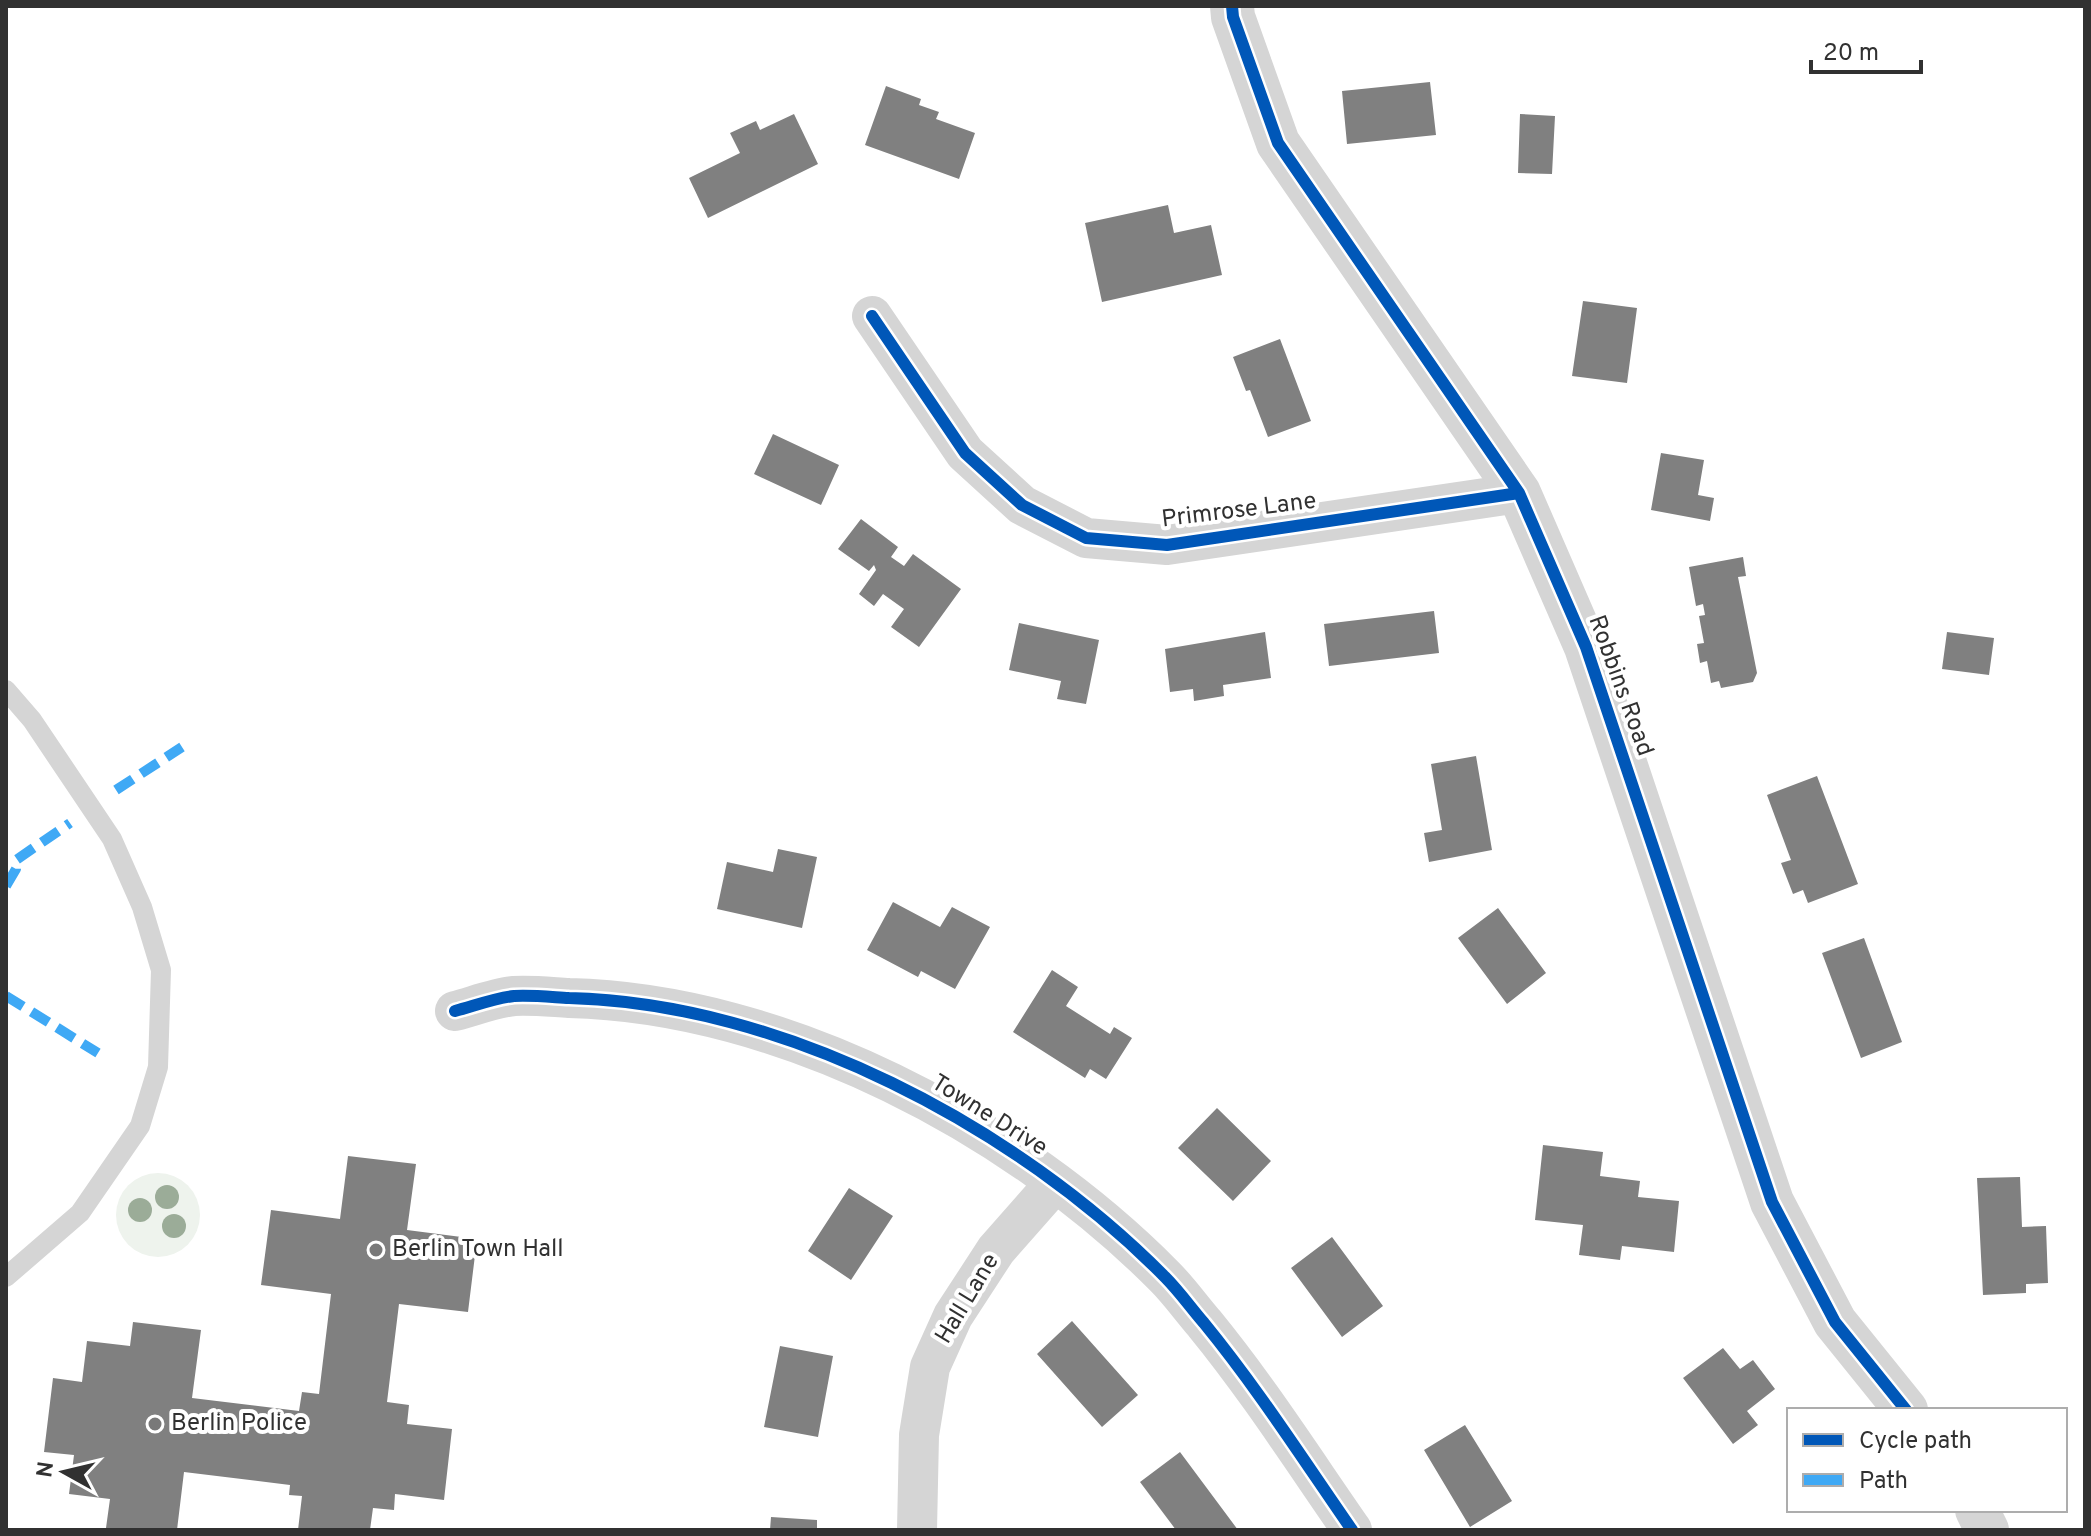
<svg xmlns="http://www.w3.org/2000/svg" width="2091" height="1536" font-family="Overpass,sans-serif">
<rect width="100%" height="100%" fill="#fff"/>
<path fill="#eef3ed" d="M116 1215a42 42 0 1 1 84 0a42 42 0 1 1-84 0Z"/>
<path fill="#808080" d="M1430,82l6,53 -89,9 -5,-53z
M886,86l35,13 -2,6 20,7 -3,7 39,14 -16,46 -94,-34z
M794,114l24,50 -110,54 -19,-40 51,-25 -10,-20 26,-12 4,9z
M1520,114l35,2 -3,58 -34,-1z
M1168,205l6,28 37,-8 11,50 -120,27 -17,-79z
M1583,301l54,7 -10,75 -55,-7z
M1280,339l31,82 -43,16 -18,-47 -4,1 -13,-34z
M773,434l66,31 -18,40 -67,-31z
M1661,453l43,7 -6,35 16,3 -4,23 -59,-11z
M861,519l37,28 -7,10 13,9 9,-12 48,35 -42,58 -28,-20 13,-18 -21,-15 -9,12 -15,-12 17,-24 -2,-5 -5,6 -31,-22z
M1743,557l3,19 -8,1 19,96 -4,9 -32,6 -2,-7 -8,2 -4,-22 -7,2 -3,-19 7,-1 -5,-27 6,-1 -2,-11 -7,2 -7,-39z
M1434,611l5,42 -110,13 -5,-42z
M1019,623l80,17 -13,64 -29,-5 4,-18 -52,-11z
M1265,632l6,46 -48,7 1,11 -30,5 -1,-12 -23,3 -5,-43z
M1947,632l47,6 -5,37 -47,-6z
M1476,756l16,94 -63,12 -5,-29 18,-3 -11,-66z
M1817,776l41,108 -50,19 -5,-13 -10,4 -12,-31 10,-3 -24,-65z
M778,849l39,8 -15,71 -85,-19 10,-47 46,10z
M893,902l47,25 12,-20 38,20 -35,62 -34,-18 -3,6 -51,-27z
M1498,908l48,65 -39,31 -49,-66z
M1864,938l38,104 -41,16 -39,-105z
M1052,970l26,17 -12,19 44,28 4,-7 18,11 -26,41 -16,-10 -5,9 -72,-46z
M1217,1108l54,53 -38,40 -55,-53z
M1543,1145l60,7 -3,24 40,5 -2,16 41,4 -5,51 -52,-6 -2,14 -41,-5 4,-30 -48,-5z
M348,1156l68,8 -9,66 70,9 -9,73 -69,-8 -12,98 22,3 -2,19 45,5 -8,71 -49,-6 -1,16 -21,-2 -3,22h-72l4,-34 -13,-1 1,-10 -106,-13 -7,58 -71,-2 4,-29 -41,-5 5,-39 -30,-3 9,-74 29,4 5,-41 43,5 3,-24 68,8 -9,68 107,13 3,-19 17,2 12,-100 -70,-9 10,-75 69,9z
M2020,1177l2,50 24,-1 2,57 -22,1v9l-43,2 -6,-117z
M849,1188l44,28 -42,64 -43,-29z
M1332,1237l51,69 -41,31 -51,-69z
M1072,1321l66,74 -36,32 -65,-73z
M780,1346l53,10 -15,81 -54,-10z
M1723,1348l17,21 13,-9 22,29 -28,22 11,14 -25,19 -50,-66z
M1465,1425l47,76 -42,26 -46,-77z
M1180,1452l58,78h-62l-36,-48z
M771,1517l46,3v10h-47z"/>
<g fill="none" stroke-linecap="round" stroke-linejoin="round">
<path stroke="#d5d5d5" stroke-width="20" d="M6,690l26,30 80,119 30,68 19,63 -3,97 -18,59 -60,87 -74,64"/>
<path stroke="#d5d5d5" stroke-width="40" d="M872,316l93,137 57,52 64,33 81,7 352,-52
M455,1011c19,-5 40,-13 59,-15 18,-1 37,1 55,2 214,5 447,128 596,279 14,14 26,31 39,46 54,66 100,138 148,207
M917,1530l2,-95 11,-68 23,-51 43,-66 59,-67"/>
<path stroke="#d5d5d5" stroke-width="44" d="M1232,6l1,11 45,126 241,350 67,154 186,555 63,120 71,88
M1977,1510l10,20"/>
<path stroke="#3fa9f5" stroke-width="10" stroke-dasharray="20 10" stroke-linecap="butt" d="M116,790l66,-43
M6,886l10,-17v-9l54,-37
M6,996l92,57"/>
<defs>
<path id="cycleway" d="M1232,6l1,11 45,126 241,350 67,154 186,555 63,120 71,88
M872,316l93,137 57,52 64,33 81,7 352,-52
M455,1011c19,-5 40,-13 59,-15 18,-1 37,1 55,2 214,5 447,128 596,279 14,14 26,31 39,46 54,66 100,138 148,207"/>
</defs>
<use href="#cycleway" stroke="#fff" stroke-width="17"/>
<use href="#cycleway" stroke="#0057b8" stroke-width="12"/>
</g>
<g fill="#9bac98">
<circle cx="167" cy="1197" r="12"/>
<circle cx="140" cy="1210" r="12"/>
<circle cx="174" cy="1226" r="12"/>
</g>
<g fill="#797979" stroke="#fff" stroke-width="3">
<circle cx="376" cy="1250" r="8"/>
<circle cx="155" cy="1424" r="8"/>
</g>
<g text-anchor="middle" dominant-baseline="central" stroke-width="8" stroke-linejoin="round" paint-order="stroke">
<g font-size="24" fill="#313131" stroke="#fff">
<text transform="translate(1239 511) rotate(-7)">Primrose Lane</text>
<text transform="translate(1620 686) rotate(70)">Robbins Road</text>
<text transform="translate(989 1116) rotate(32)">Towne Drive</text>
<text transform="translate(968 1299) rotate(-59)">Hall Lane</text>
</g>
<g font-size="24" fill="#313131" stroke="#fff" text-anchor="start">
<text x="392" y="1250">Berlin Town Hall</text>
<text x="171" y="1424">Berlin Police</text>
</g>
</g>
<rect width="2091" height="1536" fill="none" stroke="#313131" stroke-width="16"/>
<rect x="1787" y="1408" width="280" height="104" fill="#ffffff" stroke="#adadad" stroke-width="2"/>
<rect x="1803" y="1434" width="40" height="12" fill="#0057b8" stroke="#adadad" stroke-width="2"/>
<text x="1859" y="1448" font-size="24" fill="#313131">Cycle path</text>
<rect x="1803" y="1474" width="40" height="12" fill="#3fa9f5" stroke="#adadad" stroke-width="2"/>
<text x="1859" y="1488" font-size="24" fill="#313131">Path</text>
<g transform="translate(64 1472) rotate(278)" stroke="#ffffff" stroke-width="6" paint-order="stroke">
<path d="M0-6L14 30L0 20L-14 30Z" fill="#313131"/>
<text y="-12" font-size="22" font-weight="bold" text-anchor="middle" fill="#313131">N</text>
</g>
<path d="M1811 60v12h110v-12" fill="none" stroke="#313131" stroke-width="4"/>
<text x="1823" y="60" font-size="24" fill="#313131" stroke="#ffffff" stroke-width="6" paint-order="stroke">20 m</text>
</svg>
